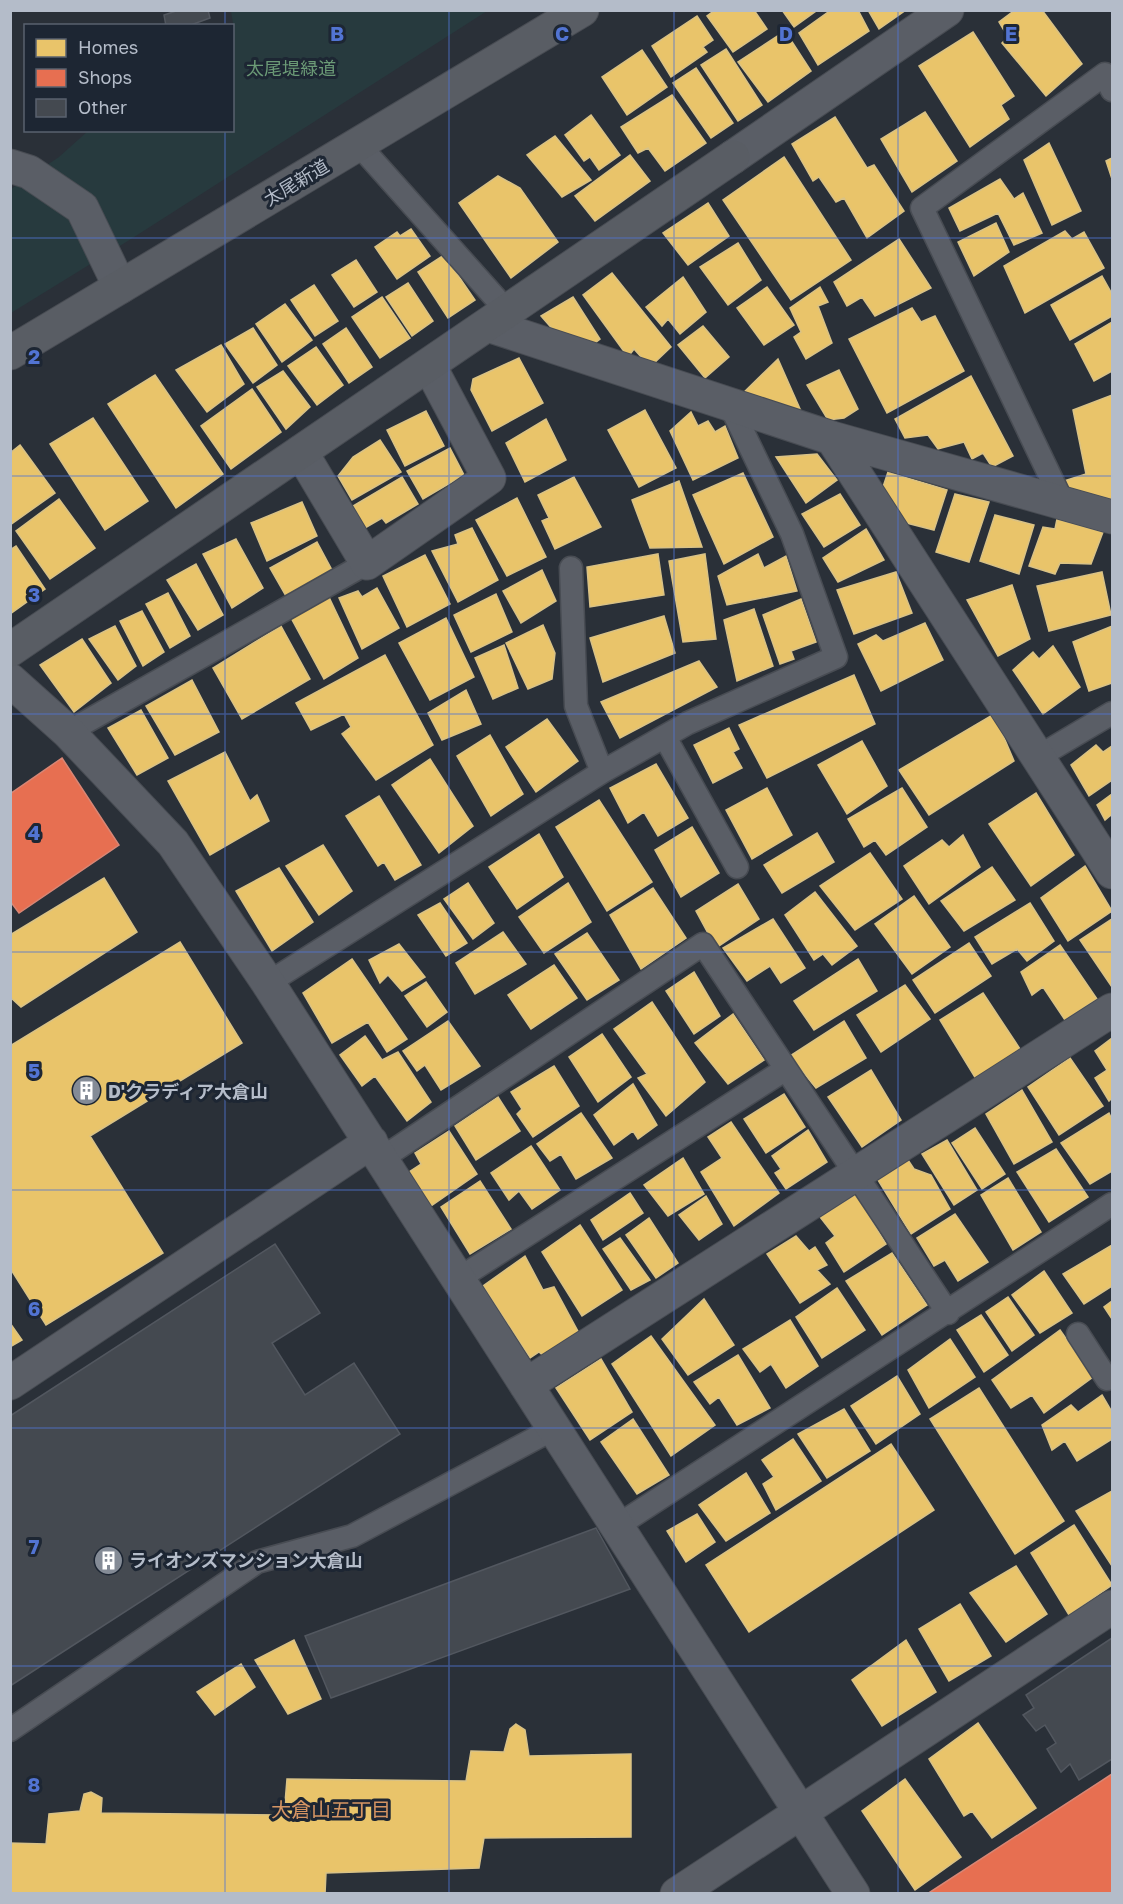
<svg xmlns="http://www.w3.org/2000/svg" width="1123" height="1904" font-family="'Golos Text','Noto Sans JP',sans-serif">
<rect width="100%" height="100%" fill="#2a3038"/>
<path fill="#273a3e" d="M231,11h256l-356,228 -120,74v-124l48,-32 29,-26 144,-1 2,-101z"/>
<path fill="#e9c46a" stroke="#d9c286" stroke-width="1.5" d="M715,10h39l13,19 -34,23 -26,-36z
M782,10h34v1l-22,16z
M831,10h27l11,21 -51,34 -19,-32z
M868,10h38l-27,19z
M1015,10h27l40,54 -36,32 -44,-53 6,-6 -9,-15z
M697,16l16,24 -10,7 4,5 -36,25 -19,-31z
M785,31l26,40 -43,31 -30,-40z
M973,32l41,64 -13,9 8,14 -39,28 -51,-81z
M726,49l36,56 -24,16 -37,-56z
M642,50l25,37 -40,28 -25,-38z
M696,68l37,55 -22,15 -38,-55z
M672,95l34,48 -41,28 -17,-23 -10,5 -17,-26z
M925,112l32,49 -45,31 -31,-53z
M591,115l29,40 -21,15 -9,-13 -6,4 -19,-26z
M835,117l32,51 7,-3 30,46 -37,27 -23,-40 -8,4 -17,-25 -6,4 -21,-37z
M555,136l36,44 -29,17 -35,-42z
M1049,143l32,68 -29,14 -28,-65z
M630,155l20,26 -55,40 -20,-25z
M784,157l67,103 -60,40 -68,-100z
M1112,158v21l-6,-18z
M498,176l22,12 38,54 -47,36 -52,-75z
M1000,179l14,20 9,-6 19,40 -28,12 -16,-32 -38,18 -11,-23z
M708,203l21,33 -41,29 -25,-32z
M996,223l13,29 -35,24 -16,-34z
M411,229l19,27 -33,23 -22,-32 22,-15 3,4z
M1065,231l7,8 12,-7 20,36 -79,45 -21,-47z
M899,239l32,49 -56,28 -13,-19 -15,9 -13,-24z
M738,243l23,37 -33,25 -28,-38z
M444,255l31,45 -27,18 -30,-46z
M356,260l21,32 -23,15 -22,-32z
M612,273l59,74 -21,20 -16,-18 -6,8 -45,-62z
M1102,276l10,18v22l-42,24 -19,-35z
M683,277l23,35 -26,22 -12,-15 -6,7 -16,-19z
M408,283l25,38 -21,15 -26,-39z
M314,285l24,36 -23,15 -24,-36z
M767,287l27,38 -30,20 -27,-37z
M820,287l8,15 -10,4 14,37 -26,16 -12,-22 7,-5 -11,-24z
M382,297l28,41 -30,20 -28,-41z
M573,297l27,42 -14,11 -23,-9 -22,-25z
M285,304l27,36 -30,22 -26,-38z
M912,308l9,14 14,-6 29,55 -77,42 -38,-74z
M1112,322v49l-18,10 -19,-37z
M703,326l26,31 -24,21 -27,-33z
M253,328l24,37 -24,18 -28,-39z
M346,328l26,39 -23,16 -26,-39z
M221,345l23,39 -37,28 -31,-42z
M316,347l27,38 -26,20 -29,-39z
M519,358l24,45 -51,28 -21,-41 2,-11z
M778,359l23,52 -60,-16z
M839,370l19,39 -14,9 -16,2 -21,-35z
M283,371l27,36 -24,22 -29,-42z
M155,375l68,99 -47,34 -68,-104z
M971,376l42,80 -21,11 -9,-14 -11,6 -8,-17 -26,7 -10,-14 -23,3 -10,-19z
M252,389l29,43 -50,37 -30,-43z
M1112,395v104l-45,-9 -3,-9 22,-7 -13,-64z
M645,410l31,58 -37,19 -31,-57z
M426,411l18,35 -39,20 -18,-36z
M691,412l7,14 10,-5 7,11 10,-6 13,32 -45,22 -23,-49z
M93,418l55,83 -43,29 -55,-86z
M546,419l20,41 -41,22 -19,-39z
M380,440l21,32 -49,28 -14,-24 15,-19z
M20,445l35,48 -45,32v-72z
M450,448l14,27 -41,24 -16,-28z
M817,454l20,26 -31,23 -30,-46z
M888,472l59,18 -13,40 -39,-10 -13,-30z
M743,473l30,64 -49,27 -31,-69z
M402,477l16,27 -32,19 -4,-5 -17,10 -12,-22z
M574,477l27,50 -46,22 -13,-28 7,-3 -11,-23z
M679,481l23,66 -52,1 -18,-48z
M840,494l20,31 -36,22 -22,-33z
M955,494l34,8 -20,60 -33,-10z
M517,498l29,59 -39,19 -31,-56z
M59,499l36,49 -45,31 -34,-48z
M302,502l15,34 -50,25 -16,-38z
M995,515l39,10 -15,49 -39,-13z
M1057,519l46,13 -12,32 -31,-1 -5,11 -26,-8 14,-39 12,2z
M472,528l26,52 -40,22 -26,-51 26,-7 -3,-9z
M866,529l18,31 -46,22 -15,-24z
M236,539l27,49 -31,20 -29,-54z
M317,542l16,30 -47,24 -16,-28z
M16,546l29,43 -35,25v-64z
M658,554l6,41 -74,12 -3,-40z
M705,554l11,85 -33,3 -14,-81z
M758,554l6,14 22,-12 11,35 -70,14 -9,-29z
M425,555l25,49 -43,23 -24,-51z
M196,564l27,51 -25,15 -31,-50z
M542,570l14,31 -35,22 -18,-32z
M896,572l16,41 -58,21 -17,-44z
M1102,572l9,43 -62,16 -12,-45z
M1012,585l18,54 -32,17 -31,-56z
M377,588l22,40 -37,21 -23,-51 19,-7 4,6z
M168,593l22,43 -20,12 -24,-44z
M327,593l31,65 -34,21 -35,-65z
M496,594l16,38 -41,20 -17,-37z
M801,599l15,43 -25,9 3,8 -14,5 -17,-49z
M754,609l19,57 -36,15 -13,-61z
M142,611l22,41 -21,14 -23,-45z
M664,616l11,37 -72,29 -13,-44z
M446,618l28,59 -44,23 -31,-57z
M925,623l18,37 -62,31 -23,-47 18,-9 7,6z
M543,625l12,28 -3,26 -24,10 -22,-46z
M115,626l21,40 -18,14 -29,-41z
M281,626l29,53 -68,40 -29,-51z
M1112,626v57l-23,8 -16,-49z
M82,639l29,44 -37,29 -34,-47z
M504,645l14,43 -25,11 -18,-41z
M1053,646l27,41 -37,27 -30,-44 20,-18 6,7z
M385,655l48,90 -57,35 -34,-46 9,-7 -7,-13 -33,16 -15,-27z
M699,661l18,26 -97,51 -19,-36z
M854,675l21,49 -108,54 -28,-53z
M192,680l27,52 -44,23 -29,-49z
M466,690l15,34 -39,16 -14,-27z
M141,710l27,48 -31,17 -29,-47z
M994,714l20,47 -85,54 -30,-45z
M547,719l31,42 -42,31 -30,-45z
M729,728l10,21 -6,3 9,16 -29,15 -19,-38z
M490,735l33,59 -32,22 -34,-60z
M862,741l25,45 -40,28 -29,-49z
M1096,745l7,7 9,-6v34l-23,16 -18,-31z
M225,752l25,49 7,-6 12,26 -59,34 -42,-74z
M430,759l43,67 -34,27 -47,-68z
M656,764l32,54 -30,18 -14,-24 -16,11 -18,-35z
M767,788l25,47 -40,24 -26,-49z
M902,788l25,39 -41,28 -11,-15 -11,7 -16,-28z
M1036,793l38,62 -43,31 -42,-62z
M1112,794v23l-1,-2 -6,5 -8,-15z
M379,796l42,69 -26,15 -11,-18 -6,4 -32,-50z
M599,800l53,82 -45,29 -51,-84z
M692,827l27,46 -38,24 -26,-47z
M817,833l17,29 -52,31 -18,-28z
M539,834l24,43 -46,32 -28,-42z
M963,835l17,32 -51,37 -25,-38 38,-26 7,7z
M323,845l29,46 -33,24 -33,-49z
M870,853l32,46 -47,31 -35,-44z
M1085,866l27,45 -44,30 -27,-43z
M992,867l23,33 -51,31 -23,-30z
M279,868l34,54 -41,29 -36,-60z
M104,878l33,54 -116,75 -11,-10v-62z
M468,883l26,40 -21,16 -29,-40z
M568,883l23,39 -47,31 -25,-36z
M738,884l21,35 -43,29 -20,-37z
M653,888l33,50 -45,31 -31,-54z
M815,892l42,54 -25,19 -9,-11 -9,6 -29,-45z
M914,896l36,51 -38,27 -37,-50z
M440,903l27,40 -21,13 -28,-41z
M1030,903l24,38 -27,20 -10,-12 -25,15 -17,-27z
M773,919l32,49 -24,15 -11,-17 -23,15 -24,-33z
M1112,919v68l-32,-47z
M503,932l23,32 -51,30 -19,-31z
M587,933l32,47 -32,20 -32,-46z
M180,942l62,101 -152,93 73,117 -117,72 -36,-57v-222z
M969,943l22,33 -56,37 -22,-33z
M399,944l26,33 -23,14 -14,-16 -8,8 -11,-23z
M1060,945l37,54 -32,21 -22,-33 -11,8 -11,-23z
M352,959l55,80 -20,13 -19,-30 -36,21 -29,-50z
M858,959l19,32 -63,39 -20,-29z
M554,965l23,33 -46,31 -23,-34z
M694,972l26,44 -26,18 -28,-43z
M426,982l21,30 -20,15 -22,-31z
M905,985l25,34 -49,33 -24,-37z
M983,993l37,56 -44,30 -36,-59z
M652,1002l53,80 -39,34 -28,-38 9,-4 -33,-45z
M733,1014l31,46 -36,24 -33,-41z
M448,1021l32,45 -39,24 -16,-25 -8,6 -14,-20z
M844,1021l22,37 -50,30 -26,-32z
M602,1034l29,43 -33,25 -29,-45z
M365,1036l17,24 16,-8 33,50 -24,19 -32,-45 -13,10 -22,-31z
M1112,1038v60l-3,3 -14,-23 12,-8 -12,-19z
M1070,1058l33,48 -44,29 -31,-48z
M554,1066l25,40 -46,31 -16,-23 5,-5 -11,-17z
M871,1070l30,50 -39,27 -34,-50z
M633,1084l24,41 -19,14 -5,-8 -19,14 -20,-30z
M1022,1090l30,52 -38,22 -28,-50z
M784,1094l21,33 -39,26 -22,-34z
M498,1097l22,34 -44,29 -21,-34z
M581,1113l31,45 -36,21 -15,-25 -11,7 -13,-17z
M1109,1113l3,7v51l-22,13 -29,-41z
M731,1122l48,71 -45,33 -33,-54 21,-14 -14,-21z
M975,1128l30,46 -23,15 -30,-46z
M808,1130l19,32 -41,27 -11,-16 6,-4 -9,-13z
M449,1131l28,43 -46,32 -22,-34 12,-8 -6,-11z
M947,1140l30,50 -23,15 -32,-51z
M531,1146l29,44 -28,19 -13,-18 -10,9 -18,-27z
M1056,1149l32,48 -39,25 -32,-50z
M683,1158l21,36 -36,22 -24,-31z
M908,1160l6,9 17,6 19,34 -39,25 -33,-54z
M1008,1178l33,54 -28,18 -32,-55z
M480,1181l31,48 -41,25 -29,-47z
M630,1193l13,20 -40,27 -12,-20z
M856,1194l30,50 -42,28 -18,-29 9,-7 -15,-19z
M706,1196l16,28 -23,16 -20,-25z
M955,1214l33,48 -30,19 -13,-21 -11,6 -17,-28z
M649,1218l29,45 -22,15 -30,-43z
M580,1225l42,65 -40,26 -40,-64z
M796,1236l13,15 6,-4 12,18 -10,5 13,14 -30,19 -33,-49z
M620,1238l30,42 -19,10 -28,-41z
M1112,1245v41l-28,18 -21,-30z
M892,1253l35,52 -45,30 -36,-54z
M525,1256l18,34 11,-3 26,48 -33,24 -8,-7 -9,6 -47,-72z
M1044,1271l28,42 -32,20 -28,-38z
M837,1288l28,42 -43,28 -26,-41z
M1008,1297l26,38 -22,16 -26,-39z
M704,1299l30,46 -46,30 -26,-36z
M1112,1301v18l-8,-12z
M981,1315l27,40 -24,17 -27,-42z
M790,1320l28,46 -32,22 -15,-24 -11,8 -17,-23z
M10,1323l12,17 -12,7z
M1060,1330l33,47 -49,36 -12,-18 -21,13 -19,-28z
M651,1336l64,89 -44,31 -59,-92z
M950,1339l25,38 -46,31 -21,-38z
M738,1355l32,53 -33,17 -18,-28 -9,7 -16,-22z
M601,1359l31,53 -42,28 -34,-52z
M897,1376l23,38 -44,30 -25,-38z
M979,1388l85,133 -49,33 -85,-135z
M1102,1395l10,17v27l-35,22 -12,-20 -13,9 -10,-25 29,-20 7,7z
M844,1409l26,42 -43,27 -29,-44z
M633,1419l36,56 -32,19 -36,-52z
M793,1439l28,42 -45,29 -13,-26 11,-7 -12,-17z
M891,1444l43,66 -185,122 -43,-67z
M746,1473l24,40 -44,28 -27,-36z
M1112,1491v75l-36,-55z
M697,1514l18,28 -29,20 -19,-31z
M1074,1525l38,60 -43,30 -38,-62z
M1016,1566l31,48 -41,28 -36,-49z
M960,1604l31,52 -42,25 -30,-52z
M294,1640l27,59 -33,15 -33,-54z
M906,1640l30,52 -54,34 -30,-46z
M241,1664l14,23 -40,28 -18,-23z
M978,1723l58,85 -44,30 -20,-27 -8,5 -35,-57z
M516,1724l9,6 4,26 102,-2v83l-147,1 -5,30 -153,5 -1,21h-315v-51l36,1 3,-30 31,-3 4,-17 7,-2 11,6 -1,15 183,2 3,-36 179,2 5,-30 33,1 6,-23z
M905,1779l56,78 -46,33 -53,-79z"/>
<path fill="#e76f51" stroke="#d88675" stroke-width="1.5" d="M62,758l57,87 -100,68 -9,-12v-107z
M1112,1774v120h-185z"/>
<path fill="#444950" stroke="#52575f" stroke-width="1.5" d="M179,10h29l2,8 -22,8h-22l-2,-11z
M275,1244l45,69 -48,30 33,52 49,-32 46,71 -390,252v-270z
M596,1528l34,61 -299,109 -26,-62z
M1112,1638v121l-33,21 -9,-16 -9,8 -14,-23 9,-6 -11,-18 -9,6 -13,-16 11,-7 -8,-13z"/>
<g fill="none" stroke-linecap="round" stroke-linejoin="round">
<defs>
<path id="lane" d="M359,145l149,167
M1063,503l-141,-295 183,-134 7,16
M571,568l5,138 26,66
M68,732l299,-169
M665,737l72,130
M1038,757l74,-44
M268,983l334,-211 86,-49 148,-66 -44,-123 -62,-129
M381,1159l322,-215 245,369
M458,1279l328,-210
M1078,1334l29,45 5,-3
M617,1526l495,-322
M10,1730l247,-168 95,-26 203,-108"/>
<path id="street" d="M733,157l214,-147
M10,166l19,6 53,36 38,79
M488,325l344,113 280,79
M832,438l280,434
M301,452l66,111 122,-85 -60,-113
M10,680l58,52 105,111 95,140 585,911
M10,1383l361,-241
M526,1385l586,-375
M677,1894l435,-287"/>
<path id="secondary" d="M10,353l572,-343
M10,650l723,-493"/>
</defs>
<use href="#lane" stroke="#484c53" stroke-width="25"/>
<use href="#street" stroke="#484c53" stroke-width="35"/>
<use href="#secondary" stroke="#484c53" stroke-width="35"/>
<use href="#lane" stroke="#5a5e66" stroke-width="22"/>
<use href="#street" stroke="#5a5e66" stroke-width="33"/>
<use href="#secondary" stroke="#595d64" stroke-width="33"/>
</g>
<path fill="none" stroke="#5274d3" stroke-width="1.5" stroke-opacity="0.55" d="M225,10v16M449,10v1884M674,10v1884M898,10v1884M225,130v1764M10,238h1102M10,476h1102M10,714h1102M10,952h1102M10,1190h1102M10,1428h1102M10,1666h1102"/>
<defs>
<symbol id="building-disc" viewBox="-11 -11 22 22"><circle r="9.5" fill="#848b96" stroke="#1d2633"/><path d="M-4-6H4V6H1V3H-1V6H-4ZM-2.5-4.3h1.7v1.8h-1.7ZM.8-4.3h1.7v1.8H.8ZM-2.5-1h1.7V.8h-1.7ZM.8-1h1.7V.8H.8Z" fill="#fff"/></symbol>
</defs>
<g fill-rule="evenodd">
<use href="#building-disc" x="70" y="1074" width="33" height="33"/>
<use href="#building-disc" x="92" y="1544" width="33" height="33"/>
</g>
<g text-anchor="middle" dominant-baseline="central" stroke-width="6" stroke-linejoin="round" paint-order="stroke">
<g font-size="18" fill="#6b9a76" stroke="#1d2633">
<text x="291" y="68">太尾堤緑道</text>
</g>
<g font-size="18" fill="#b4bcc9" stroke="#1d2633">
<text transform="translate(296 182) rotate(-31)">太尾新道</text>
</g>
<g font-size="18" font-weight="bold" fill="#b4bcc9" stroke="#1d2633" text-anchor="start">
<text x="108" y="1091">D'クラディア大倉山</text>
<text x="129" y="1560">ライオンズマンション大倉山</text>
</g>
<g font-size="20" fill="#d59563" stroke="#1d2633">
<text x="331" y="1809">大倉山五丁目</text>
</g>
</g>
<g font-size="20" text-anchor="middle" font-weight="bold" fill="#5274d3" stroke="#1d2633" stroke-width="6" stroke-linejoin="round" paint-order="stroke">
<text x="337" y="41">B</text>
<text x="562" y="41">C</text>
<text x="786" y="41">D</text>
<text x="1011" y="41">E</text>
<text x="34" y="364">2</text>
<text x="34" y="602">3</text>
<text x="34" y="840">4</text>
<text x="34" y="1078">5</text>
<text x="34" y="1316">6</text>
<text x="34" y="1554">7</text>
<text x="34" y="1792">8</text>
</g>
<rect width="1123" height="1904" fill="none" stroke="#b4bcc9" stroke-width="24"/>
<rect x="24" y="24" width="210" height="108" fill="#1d2633" stroke="#59626f" stroke-width="1.5"/>
<rect x="36" y="39" width="30" height="18" fill="#e9c46a" stroke="#59626f" stroke-width="1.5"/>
<text x="78" y="54" font-size="18" fill="#b4bcc9">Homes</text>
<rect x="36" y="69" width="30" height="18" fill="#e76f51" stroke="#59626f" stroke-width="1.5"/>
<text x="78" y="84" font-size="18" fill="#b4bcc9">Shops</text>
<rect x="36" y="99" width="30" height="18" fill="#444950" stroke="#59626f" stroke-width="1.5"/>
<text x="78" y="114" font-size="18" fill="#b4bcc9">Other</text>
</svg>
